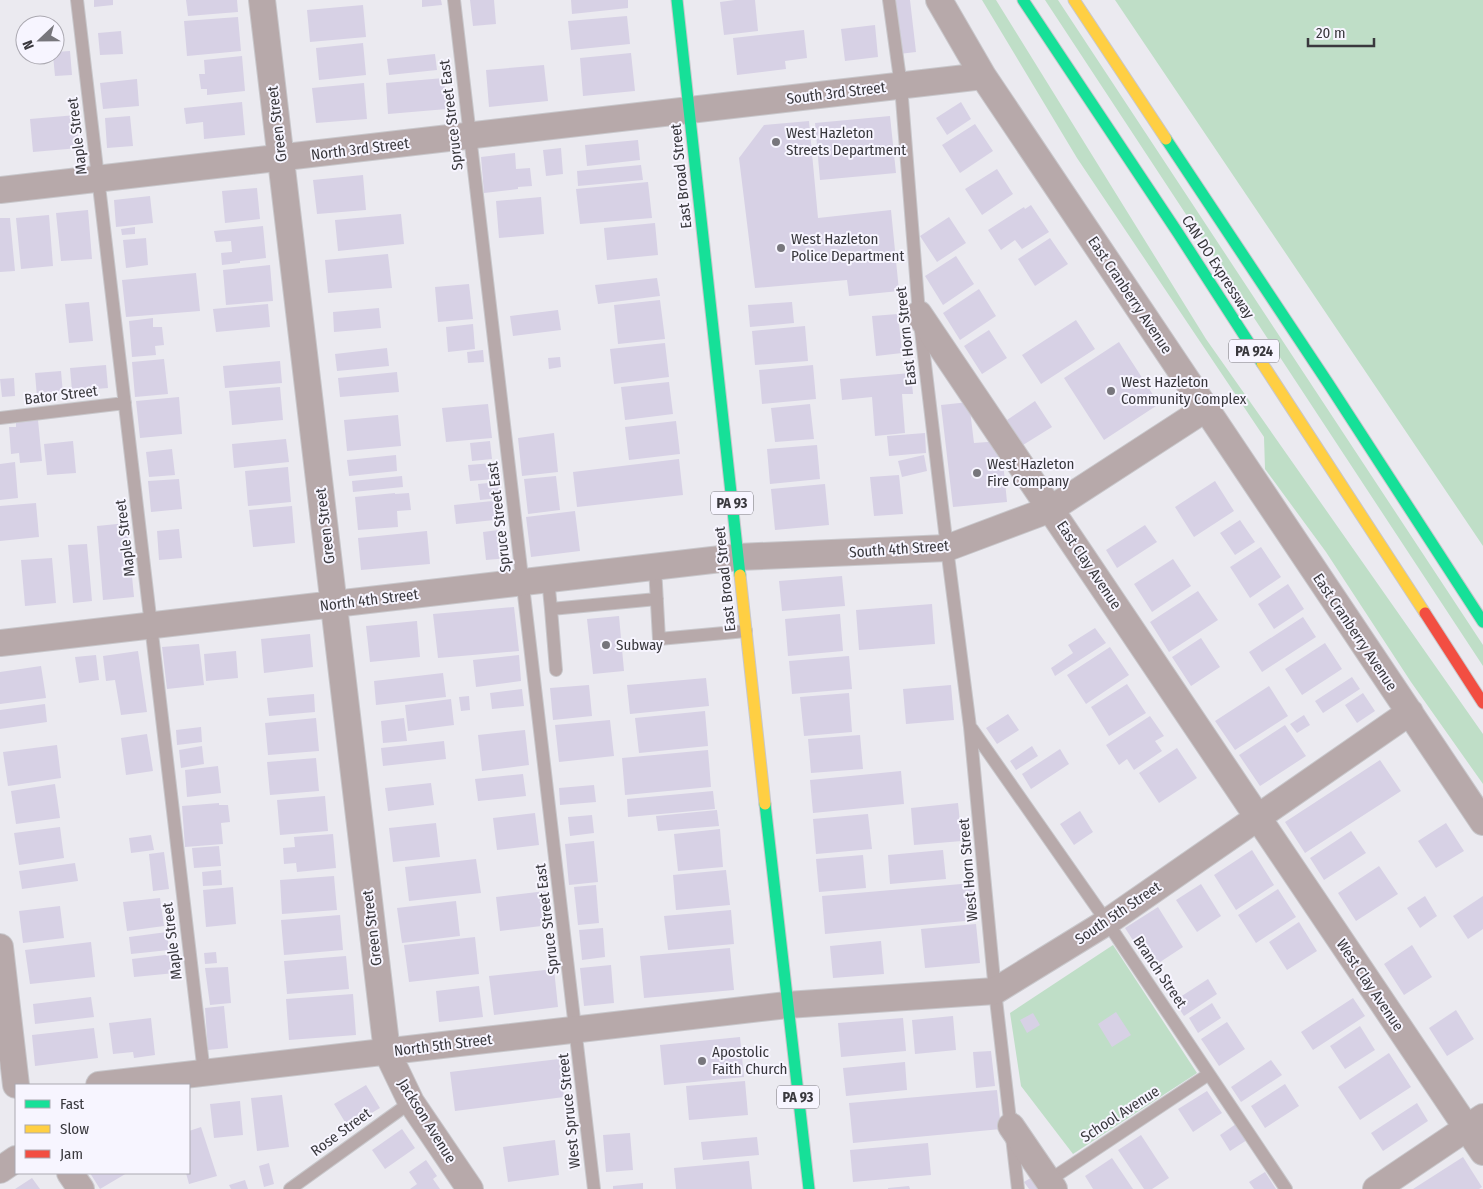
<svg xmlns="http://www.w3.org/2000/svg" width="1483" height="1189" font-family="'Fira Sans Condensed',sans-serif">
<rect width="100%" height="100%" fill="#ebeaf0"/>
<path fill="#bfdec7" d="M982,0h14l210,339 277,395v50l-72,-102 -85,-130 -61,-83 -1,-32 -187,-279z
M1045,0h13l425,645v21z
M1115,0h368v546z
M1113,945l84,128 -124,81 -52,-68 -11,-73z"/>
<path fill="#d7d1e5" d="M94,0h19v5l-19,2z
M186,0h51l1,12 -50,4z
M422,0h19l1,5 -20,2z
M470,0h24l2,24 -23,2z
M571,0h57v8l-56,6z
M735,0h20l3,31 -34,4 -4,-33z
M893,0h17l6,52 -17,2z
M363,5l3,32 -56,5 -3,-32z
M627,16l3,28 -59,6 -3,-29z
M238,17l3,34 -54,5 -3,-35z
M875,25l3,32 -33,4 -4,-32z
M804,30l3,28 -22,3 1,8 -49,6 -4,-37z
M121,31l2,23 -23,1 -2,-22z
M363,43l3,32 -47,5 -3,-32z
M70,51l2,24 -17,1 -2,-21h2v-3z
M631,53l4,38 -52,5 -3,-38z
M435,54l2,16 -48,5 -2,-16z
M242,56l3,35 -38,4v-6h-6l-2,-15h6l-1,-14z
M544,65l4,36 -59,6 -3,-37z
M444,78l3,31 -59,5 -2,-31z
M137,79l2,27 -36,3 -3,-26z
M364,83l3,36 -51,4 -4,-35z
M242,102l3,33 -41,4 -1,-17 -17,2 -2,-16z
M961,102l10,17 -24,16 -11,-17z
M76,115l3,33 -46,4 -3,-33z
M130,116l3,30 -26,2 -2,-30z
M890,116l6,57 -76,7 -5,-57z
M809,121l9,97 73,-8 8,81 -50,5 -2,-16 -92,8 -16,-130 25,-33z
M975,124l18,27 -33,22 -18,-28z
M638,140l2,20 -53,6 -2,-21z
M561,148l2,26 -17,2 -3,-26z
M515,153l1,16 14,-1 2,18 -14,1v2l-34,4 -3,-36z
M641,165l2,15 -65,6 -1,-15z
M997,169l16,25 -31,21 -17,-26z
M363,175l3,35 -49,4 -4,-34z
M648,182l4,36 -72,6 -4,-35z
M257,188l3,31 -35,4 -3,-32z
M150,196l3,27 -37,4 -2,-27z
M541,197l3,37 -45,4 -3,-37z
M1031,205l18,27 -27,17 -7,-9 -14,10 -13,-20 36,-23 1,2z
M88,210l4,49 -31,2 -5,-48z
M401,214l3,30 -66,7 -3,-31z
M49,215l4,51 -32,3 -5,-51z
M949,217l17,26 -29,19 -17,-26z
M0,218h10l5,53 -15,1z
M655,223l3,32 -51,5 -3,-32z
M263,226l3,32 -26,3v2l-18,2 -1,-12 11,-1 -1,-11 -15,1 -2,-11z
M135,227v7l-13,1 -1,-6z
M146,238l2,27 -22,3 -3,-28z
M1050,238l18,26 -33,22 -17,-27z
M388,254l4,34 -64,5 -3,-33z
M956,256l18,28 -31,21 -18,-29z
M270,265l3,36 -47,4 -3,-35z
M196,273l4,38 -74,6 -4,-37z
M657,278l3,18 -62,8 -3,-19z
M469,284l4,35 -35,3 -3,-35z
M979,289l17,27 -36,24 -17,-27z
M660,300l5,39 -47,5 -4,-39z
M89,302l4,39 -24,2 -4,-39z
M792,302l2,21 -44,4 -2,-22z
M268,304l2,23 -54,5 -3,-23z
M379,308l2,20 -47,4 -1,-20z
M558,310l3,20 -48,6 -3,-20z
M898,314l4,39 -26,3 -4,-40z
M153,318v9h9l2,18 -9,1 1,9 -24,2 -3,-36z
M1076,320l19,29 -54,35 -19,-29z
M473,324l2,25 -27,3 -2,-25z
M805,326l3,35 -53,4 -3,-34z
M989,330l18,28 -25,16 -18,-28z
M1119,342l40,62 -55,36 -40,-62z
M665,343l4,34 -55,7 -4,-35z
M387,348l2,18 -52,5 -2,-17z
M483,350l1,12 -16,1 -1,-11z
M560,357l1,10 -12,2 -1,-11z
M164,359l4,35 -33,3 -3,-35z
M280,361l2,22 -57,5 -2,-22z
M106,365l2,23 -36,3 -2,-23z
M813,365l3,34 -54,5 -3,-34z
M61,371l2,23 -26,3 -2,-24z
M397,372l2,20 -59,5 -2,-19z
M911,373l2,21h-11l3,39 -30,3 -3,-39 -30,3 -2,-21z
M14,378l1,18 -13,1 -2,-18z
M669,382l4,32 -48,6 -4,-33z
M280,387l3,33 -51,5 -3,-34z
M179,397l3,37 -42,4 -4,-37z
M1035,401l17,26 -29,18 -16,-25z
M969,402l5,41 27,-2 6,61 -54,5 -12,-102z
M488,404l4,34 -46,4 -4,-34z
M810,404l4,35 -39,3 -4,-34z
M398,415l3,31 -54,5 -3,-31z
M38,420l4,41 -22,2 -1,-10 -8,1 -2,-27h7v-5z
M676,421l4,33 -51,6 -4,-33z
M554,433l4,39 -36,4 -4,-38z
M925,433l1,20 -37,3 -2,-20z
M286,439l3,23 -55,6 -2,-24z
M73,441l3,32 -29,2 -3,-31z
M490,441l2,18 -20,2 -2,-18z
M817,445l3,34 -50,5 -3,-35z
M172,449l3,26 -26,2 -3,-25z
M396,455l1,16 -48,5 -2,-16z
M924,455l3,16 -25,6 -4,-16z
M679,459l4,36 -106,12 -4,-35z
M15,462l3,36 -18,2v-36z
M493,463l1,16 -24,2 -2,-16z
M288,467l3,35 -43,4 -3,-35z
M899,475l4,39 -29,2 -4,-39z
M402,476l1,11 -50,5 -1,-11z
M556,476l4,34 -32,4 -4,-35z
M179,479l3,30 -31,3 -3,-31z
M1215,481l19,30 -40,26 -19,-30z
M498,482l2,16 -20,2 -2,-16z
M825,484l4,41 -54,5 -4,-41z
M395,493v1l14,-1 2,17 -14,1 1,16 -40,3 -3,-33z
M502,500l2,19 -48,5 -2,-19z
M36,503l3,34 -39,4v-35z
M292,506l3,37 -42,4 -4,-37z
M575,511l5,40 -49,6 -5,-40z
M1240,520l15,22 -20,13 -15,-22z
M127,523l7,74 -31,3 -6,-74z
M1145,525l12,17 -40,26 -11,-18z
M179,529l3,29 -23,2 -2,-29z
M506,529l3,29 -23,2 -3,-28z
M427,531l3,33 -69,6 -3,-32z
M87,544l5,57 -19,2 -5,-58z
M1261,547l20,30 -31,21 -20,-31z
M52,558l4,45 -31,3 -4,-46z
M1173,559l18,27 -39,26 -18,-28z
M842,576l3,30 -63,5 -3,-30z
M1288,584l16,25 -30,20 -16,-25z
M1198,591l20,29 -49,32 -19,-30z
M932,604l3,40 -76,6 -3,-40z
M514,607l5,44 -81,7 -5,-44z
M840,614l3,37 -55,5 -3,-37z
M619,616l5,55 -31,3 -6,-55z
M1303,617l13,20 -54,35 -13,-20z
M417,621l3,36 -50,5 -4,-36z
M1095,628l11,15 -51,33 -4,-8 22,-15 -5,-8z
M310,634l3,33 -49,6 -3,-34z
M1201,638l19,29 -29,19 -19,-29z
M1325,643l17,26 -40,26 -17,-26z
M199,644l5,41 -37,4 -5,-42z
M1110,647l19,28 -43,29 -19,-29z
M138,651l9,61 -26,3 -6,-35 -9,1 -3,-25z
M236,651l2,27 -32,3 -2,-27z
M96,655l3,25 -20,3 -4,-26z
M519,655l2,26 -45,6 -3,-27z
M849,656l3,33 -60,5 -3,-33z
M41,666l5,32 -46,6v-32z
M443,673l3,24 -70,8 -2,-24z
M1352,677l8,12 -37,24 -8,-12z
M706,678l3,28 -79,8 -3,-29z
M1127,684l19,29 -37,23 -18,-29z
M589,685l3,31 -39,4 -3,-32z
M951,685l3,35 -48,4 -3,-35z
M1269,686l19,30 -53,34 -20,-29z
M522,689l2,17 -32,3 -2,-16z
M849,693l3,39 -48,4 -4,-39z
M1363,693l12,18 -18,12 -12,-18z
M314,694l1,18 -46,4 -2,-18z
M469,696l1,14 -9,1 -2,-14z
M451,699l3,26 -46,6 -3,-26z
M45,704l2,18 -47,7v-19z
M705,711l3,35 -69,7 -4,-35z
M1008,714l11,16 -22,14 -11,-16z
M1304,715l6,10 -13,8 -7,-9z
M1150,716l14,20 -9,5 7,10 -28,19 -7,-11 -8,6 -13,-20z
M316,718l3,33 -51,4 -3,-32z
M404,718l3,23 -24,2 -2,-22z
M610,720l4,36 -55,6 -4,-37z
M1285,725l21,31 -46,30 -21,-31z
M201,727l1,15 -25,3 -1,-15z
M525,730l4,35 -47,6 -4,-36z
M147,734l6,37 -27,4 -5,-37z
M860,735l3,34 -52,4 -3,-34z
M444,741l2,18 -63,7 -2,-18z
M57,745l4,33 -53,8 -5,-34z
M202,746l2,18 -23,4 -2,-18z
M1032,746l6,10 -22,14 -6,-9z
M1177,748l20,30 -38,25 -20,-30z
M1060,749l9,15 -38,25 -9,-15z
M708,750l3,37 -86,8 -3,-37z
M316,758l3,33 -49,4 -3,-33z
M1380,760l21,31 -96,62 -20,-31z
M218,766l3,27 -34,4 -2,-27z
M901,771l3,33 -91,9 -3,-33z
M523,774l3,22 -48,5 -3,-22z
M431,783l3,22 -46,6 -3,-23z
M55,784l5,34 -44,6 -5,-33z
M594,785l2,17 -36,3 -1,-17z
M713,791l2,18 -87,8 -1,-18z
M325,796l3,35 -48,4 -3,-35z
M219,803v2h9l2,17 -9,1 2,21 -38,3 -3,-41z
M958,803l4,38 -48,4 -3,-37z
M717,810l2,16 -61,5 -2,-15z
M1080,811l13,21 -19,13 -14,-21z
M535,813l4,32 -42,5 -4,-32z
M868,814l4,35 -56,5 -3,-35z
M592,815l2,18 -24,3 -2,-19z
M436,823l4,34 -47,5 -4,-34z
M1446,823l18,28 -28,17 -18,-27z
M60,827l4,31 -45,7 -5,-32z
M720,829l3,38 -45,4 -4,-37z
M1351,831l15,22 -42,27 -14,-22z
M333,834l3,34 -39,4 -1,-9 -12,1 -1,-16 12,-1 -1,-10z
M151,835l3,15 -23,3 -2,-15z
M594,841l4,41 -29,3 -4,-41z
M219,846l2,20 -27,2 -2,-20z
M943,850l3,29 -56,5 -2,-29z
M1252,850l22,35 -38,25 -22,-35z
M164,852l5,37 -16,2 -4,-37z
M863,855l3,33 -47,4 -3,-33z
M476,859l5,34 -72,8 -4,-34z
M75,863l3,18 -56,8 -3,-18z
M1379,866l19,28 -42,27 -18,-28z
M221,870l1,15 -19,1 -1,-14z
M726,870l4,35 -54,5 -3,-35z
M334,876l3,34 -55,4 -2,-34z
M973,883l3,37 -151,14 -3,-38z
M1201,884l20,32 -24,16 -21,-32z
M596,885l3,38 -21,2 -4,-38z
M233,887l3,37 -30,3 -3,-37z
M1278,889l18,28 -40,26 -18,-28z
M546,891l4,34 -50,6 -4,-34z
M1425,896l12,20 -17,12 -13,-20z
M1483,896v33l-15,10 -15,-23z
M160,898l4,28 -37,5 -4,-29z
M456,901l4,35 -58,7 -5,-35z
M60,906l4,32 -41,5 -4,-32z
M1158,907l25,40 -32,21 -26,-40z
M731,910l3,34 -66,6 -4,-34z
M340,915l3,35 -59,5 -3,-35z
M1299,922l18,29 -30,19 -18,-28z
M976,924l4,39 -55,5 -4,-39z
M603,928l2,29 -23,3 -3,-30z
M167,932l2,18 -38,4 -2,-17z
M475,937l4,37 -70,8 -5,-37z
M881,941l3,33 -51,4 -3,-32z
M91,942l4,35 -65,7 -5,-34z
M1412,945l20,32 -28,18 -20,-31z
M730,948l4,42 -90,8 -4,-42z
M216,952l1,11 -12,1 -1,-11z
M173,954l2,19 -41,4 -2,-18z
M346,956l3,33 -62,5 -3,-33z
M611,965l3,38 -30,3 -4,-38z
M228,967l3,36 -21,2 -5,-37z
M554,969l4,38 -64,8 -5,-39z
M1208,979l9,15 -33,22 -10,-15z
M479,986l4,31 -44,5 -3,-31z
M353,994l3,41 -67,5 -3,-41z
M91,997l3,20 -59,7 -2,-20z
M1353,998l12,18 -52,34 -12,-18z
M1212,1003l9,15 -23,15 -9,-15z
M224,1006l4,42 -20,2 -3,-42z
M1456,1010l18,29 -27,17 -18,-28z
M1116,1012l15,23 -19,12 -14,-23z
M1033,1013l7,12 -13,8 -7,-13z
M953,1016l3,34 -41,4 -3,-34z
M151,1018l4,37 -21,3 -1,-6 -20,2 -4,-31z
M903,1018l3,33 -65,6 -3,-34z
M1227,1022l18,27 -26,17 -18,-27z
M1360,1026l15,24 -30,19 -15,-23z
M94,1028l4,30 -63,8 -3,-31z
M740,1037l4,40 -80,8 -4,-40z
M991,1051l4,35 -19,2 -3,-36z
M1389,1053l22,34 -51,33 -22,-33z
M559,1059l5,38 -109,14 -5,-39z
M1271,1060l11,15 -41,27 -10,-15z
M905,1062l2,28 -61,6 -3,-28z
M745,1081l3,34 -59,5 -3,-34z
M1285,1084l14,22 -34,22 -14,-22z
M366,1085l14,23 -32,19 -14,-23z
M997,1090l4,39 -148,14 -4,-40z
M1207,1091l15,22 -29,19 -15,-23z
M282,1095l7,52 -32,4 -6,-53z
M240,1101l3,34 -29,3 -4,-34z
M1417,1103l11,18 -45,30 -12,-18z
M1236,1124l11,16 -17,11 -10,-16z
M201,1127l16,49 -28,8 -3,-11h3v-42z
M402,1129l13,19 -30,21 -13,-19z
M630,1133l3,37 -27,2 -3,-37z
M1141,1135l28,43 -17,11h-8l-26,-39z
M757,1137l2,18 -56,5 -2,-18z
M555,1140l4,35 -51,7 -5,-35z
M928,1143l3,32 -78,7 -3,-32z
M1463,1157l19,30 -3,2h-66z
M1112,1158l21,31h-40l-8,-13z
M426,1160l11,16 -4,3 7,10h-30l7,-5 -8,-12z
M749,1161l3,28h-76l-2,-21z
M269,1163l5,21 -10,3 -5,-21z
M1265,1172l11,17h-22l-5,-7z
M90,1173h37l-27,16z
M1037,1174l10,15h-18l-5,-7z
M32,1178l8,11h-25z
M245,1180l3,9h-17l-2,-4z
M643,1183v6h-30v-3z
M909,1186l1,3h-22v-1z"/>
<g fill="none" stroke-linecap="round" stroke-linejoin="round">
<defs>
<path id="lane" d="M77,0l127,1073
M454,0l140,1189
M889,0l12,86 18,228 28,234 23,179 25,264 23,198
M0,418l125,-15
M655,567l4,72 87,-8
M548,579l3,30 106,-10
M551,609l5,61
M972,729l135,193 179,267
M1048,1181l161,-107
M290,1189l121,-87"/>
<path id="street" d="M262,0l125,1052 24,50 59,87
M939,0l44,76 500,746
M0,190l983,-114
M919,314l564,838
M0,643l738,-86 209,-9 104,-39 154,-100
M0,947l16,138
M99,1085l688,-80 208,-14 112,-69 303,-210
M1011,1126l43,63
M0,1170l16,-11
M70,1173l11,16
M1376,1189l107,-72"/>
<path id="fast" d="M677,0l63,575
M1023,0l155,233 84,130
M1166,139l162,244 155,239
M765,804l44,385"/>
<path id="slow" d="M1074,0l92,139
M1262,363l163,250
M740,575l25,229"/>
<path id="jam" d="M1425,613l58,90"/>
</defs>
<use href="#lane" stroke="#c8c7cb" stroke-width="14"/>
<use href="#street" stroke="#c8c7cb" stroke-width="28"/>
<use href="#fast" stroke="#c8c7cb" stroke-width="13"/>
<use href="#slow" stroke="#c8c7cb" stroke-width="13"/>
<use href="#jam" stroke="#c8c7cb" stroke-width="13"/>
<use href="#lane" stroke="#b7a9aa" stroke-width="12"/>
<use href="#street" stroke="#b7a9aa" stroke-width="26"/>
<use href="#fast" stroke="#16e098" stroke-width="11"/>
<use href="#slow" stroke="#ffcf43" stroke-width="11"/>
<use href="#jam" stroke="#f24e42" stroke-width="11"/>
</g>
<g fill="#77767c" stroke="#f7f5ff" stroke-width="2">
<circle cx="776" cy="142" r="5"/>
<circle cx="781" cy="248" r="5"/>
<circle cx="1111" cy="391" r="5"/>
<circle cx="977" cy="473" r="5"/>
<circle cx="606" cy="645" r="5"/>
<circle cx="702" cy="1061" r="5"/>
</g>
<g text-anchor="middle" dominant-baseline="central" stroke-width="4" stroke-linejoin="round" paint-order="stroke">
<g fill="#f7f5ff" stroke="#727177" stroke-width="1">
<rect x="1229" y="339.5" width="50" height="23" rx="4"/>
<rect x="711" y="491.5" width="42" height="23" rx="4"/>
<rect x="777" y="1085.5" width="42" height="23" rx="4"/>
</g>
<g font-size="14" font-weight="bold" fill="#39383d">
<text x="1254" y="351">PA 924</text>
<text x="732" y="503">PA 93</text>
<text x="798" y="1097">PA 93</text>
</g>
<g font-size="15" fill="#39383d" stroke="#f7f5ff">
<text transform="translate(836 93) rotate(-7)">South 3rd Street</text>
<text transform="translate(451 115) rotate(-97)">Spruce Street East</text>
<text transform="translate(277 124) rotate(-97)">Green Street</text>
<text transform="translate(77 136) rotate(-97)">Maple Street</text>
<text transform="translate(360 149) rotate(-7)">North 3rd Street</text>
<text transform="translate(681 176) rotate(-96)">East Broad Street</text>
<text transform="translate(1218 267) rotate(57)">CAN DO Expressway</text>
<text transform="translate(1130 295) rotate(56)">East Cranberry Avenue</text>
<text transform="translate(906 336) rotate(-96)">East Horn Street</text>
<text transform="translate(61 395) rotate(-7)">Bator Street</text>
<text transform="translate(499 517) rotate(-97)">Spruce Street East</text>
<text transform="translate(325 526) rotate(-97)">Green Street</text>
<text transform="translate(125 538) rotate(-97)">Maple Street</text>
<text transform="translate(899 549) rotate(-4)">South 4th Street</text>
<text transform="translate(1089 565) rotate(56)">East Clay Avenue</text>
<text transform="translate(725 579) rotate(-96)">East Broad Street</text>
<text transform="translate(369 600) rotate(-7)">North 4th Street</text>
<text transform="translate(1355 632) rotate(56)">East Cranberry Avenue</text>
<text transform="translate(968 870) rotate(-95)">West Horn Street</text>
<text transform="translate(1118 913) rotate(-34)">South 5th Street</text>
<text transform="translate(547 919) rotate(-97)">Spruce Street East</text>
<text transform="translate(372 928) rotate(-97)">Green Street</text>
<text transform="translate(172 941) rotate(-97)">Maple Street</text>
<text transform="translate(1160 972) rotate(56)">Branch Street</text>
<text transform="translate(1370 985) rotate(56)">West Clay Avenue</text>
<text transform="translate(443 1045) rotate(-7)">North 5th Street</text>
<text transform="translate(569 1111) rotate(-96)">West Spruce Street</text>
<text transform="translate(1120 1114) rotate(-33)">School Avenue</text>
<text transform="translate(427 1121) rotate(58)">Jackson Avenue</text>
<text transform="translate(341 1132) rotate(-36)">Rose Street</text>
</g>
<g font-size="15" fill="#39383d" stroke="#f7f5ff" text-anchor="start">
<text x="786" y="133">West Hazleton<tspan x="786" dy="17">Streets Department</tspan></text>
<text x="791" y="239">West Hazleton<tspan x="791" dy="17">Police Department</tspan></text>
<text x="1121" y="382">West Hazleton<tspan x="1121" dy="17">Community Complex</tspan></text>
<text x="987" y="464">West Hazleton<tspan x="987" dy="17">Fire Company</tspan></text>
<text x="616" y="645">Subway</text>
<text x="712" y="1052">Apostolic<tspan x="712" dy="17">Faith Church</tspan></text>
</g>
</g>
<rect x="15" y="1084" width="175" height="90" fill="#f7f5ff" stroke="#aba9b1"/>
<rect x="25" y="1100" width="25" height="8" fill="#16e098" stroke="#aba9b1"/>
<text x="60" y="1109" font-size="15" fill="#39383d">Fast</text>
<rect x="25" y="1125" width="25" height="8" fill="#ffcf43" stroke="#aba9b1"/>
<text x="60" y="1134" font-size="15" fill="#39383d">Slow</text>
<rect x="25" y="1150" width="25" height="8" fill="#f24e42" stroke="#aba9b1"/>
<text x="60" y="1159" font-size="15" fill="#39383d">Jam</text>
<g transform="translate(40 40) rotate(248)"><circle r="24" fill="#f7f5ff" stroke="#aba9b1"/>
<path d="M0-4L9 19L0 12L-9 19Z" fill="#77767c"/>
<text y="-8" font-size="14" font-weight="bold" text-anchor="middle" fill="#39383d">N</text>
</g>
<path d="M1308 38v8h66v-8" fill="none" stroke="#39383d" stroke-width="2.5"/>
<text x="1316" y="38" font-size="15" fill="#39383d" stroke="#f7f5ff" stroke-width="4" paint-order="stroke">20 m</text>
</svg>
